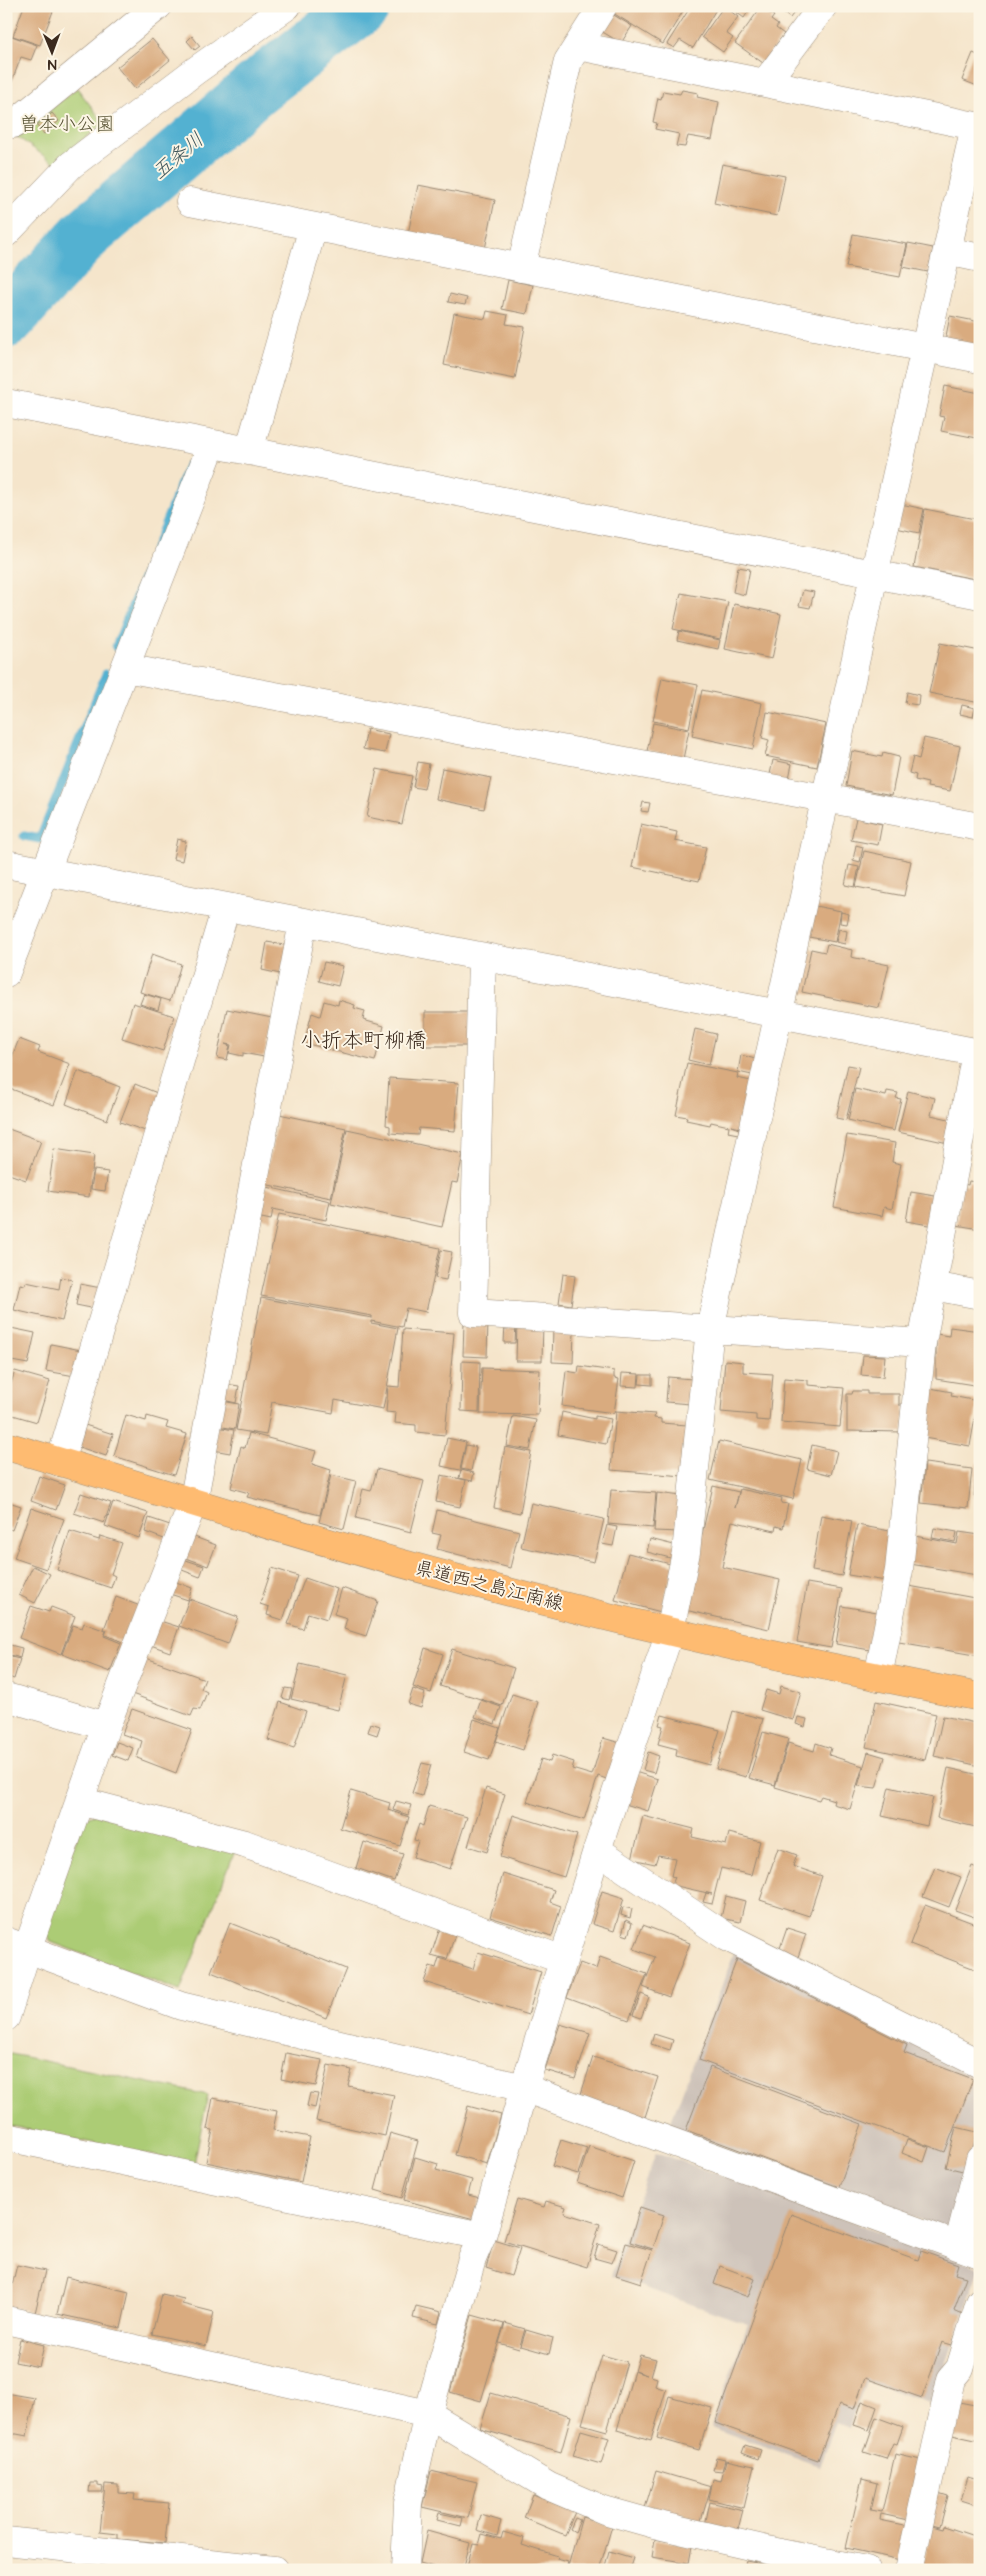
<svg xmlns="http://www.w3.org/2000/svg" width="986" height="2576" font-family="'Architects Daughter','Klee One',sans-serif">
<rect width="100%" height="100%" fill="#fcf5e5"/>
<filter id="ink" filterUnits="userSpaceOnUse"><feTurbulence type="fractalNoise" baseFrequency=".02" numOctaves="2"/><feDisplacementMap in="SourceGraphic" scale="10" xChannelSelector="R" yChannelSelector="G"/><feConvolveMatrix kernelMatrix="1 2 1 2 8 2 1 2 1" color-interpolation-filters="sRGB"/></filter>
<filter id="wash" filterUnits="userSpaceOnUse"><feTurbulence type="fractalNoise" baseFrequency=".0096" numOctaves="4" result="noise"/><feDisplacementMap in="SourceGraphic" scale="20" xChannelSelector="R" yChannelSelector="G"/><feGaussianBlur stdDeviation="1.12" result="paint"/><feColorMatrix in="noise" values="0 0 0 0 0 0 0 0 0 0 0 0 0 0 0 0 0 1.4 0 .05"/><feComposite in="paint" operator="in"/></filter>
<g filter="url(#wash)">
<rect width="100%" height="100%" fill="#f5e5cb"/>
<path fill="#cdc2b9" d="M735,1950l245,123v54l-26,96 -12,5 -273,-101z
M656,2152l324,116 -48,136 -66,-23 -17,46 -13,-5 -16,44 -109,-39 37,-103 -137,-48z"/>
<path fill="#accc74" stroke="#747b49" d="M77,88l27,35 -50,40 -38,-27z
M97,1813l138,38 -55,140 -129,-49 -6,-12 38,-111z
M6,2053l202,42 -14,69 -188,-39z"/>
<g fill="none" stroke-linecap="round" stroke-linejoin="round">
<path stroke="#53b1d1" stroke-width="9" d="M116,647l72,-181
M24,836l16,3 66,-165"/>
<path stroke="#53b1d1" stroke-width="55" d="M6,321l79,-86 170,-146 108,-83"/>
</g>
<g id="blocks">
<path fill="#d9ab7f" d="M24,6h31l-15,39 -27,-9z
M617,6h69l-23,38 -50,-31z
M691,6h27l-25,42 -13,-8 -6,8 -7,-4z
M724,6l14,11 -12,16 7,5 -10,14 -21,-15z
M728,6h24l-8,12z
M774,6h25l-9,12z
M761,7l13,9 -3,4 7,5 -2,3 8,6 -21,29 -28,-20z
M612,14l20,12 -11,17 -20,-12z
M6,34l31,11 -6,15 -10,-3 -12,32 -3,-1z
M192,36l8,10 -5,4 -8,-9z
M152,39l18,21 -35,29 -18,-22z
M980,51v36l-18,-7 11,-27 5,2z
M682,90l16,3 -1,4 22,5 -7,38 -24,-4 -3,11 -9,-1 3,-12 -24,-5 2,-6 -4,-1 5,-24 3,1 2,-8 17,3z
M52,113l7,8 -15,13 -7,-8z
M722,164l63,12 -8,40 -63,-13z
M418,185l77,15 -11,54 -77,-15z
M853,234l54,10 -7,33 -54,-10z
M908,243l25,5 -5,24 -25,-5z
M508,280l25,5 -6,29 -25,-5z
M450,294l17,4 -2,7 -17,-3z
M487,311l21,4 -2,9 19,3 -10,52 -71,-14 10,-52 31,6z
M950,316l30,6 -4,25 -31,-6z
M945,386l35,7 -3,45 -36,-7 3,-14 -5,-1z
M901,504l23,5 -5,24 -23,-5z
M925,509l55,11v60l-66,-13z
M738,567l12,2 -5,26 -12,-3z
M803,590l11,2 -4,16 -11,-2z
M681,593l47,9 -8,37 -47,-10z
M734,604l47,10 -9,45 -47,-10z
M679,631l41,9 -2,9 -41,-9z
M940,643l40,8v52l-51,-10z
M662,678l36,7 -9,43 -36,-7z
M702,690l60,13 -9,46 -61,-13z
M907,692l12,3 -1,10 -13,-2z
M962,705l13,3 -2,9 -13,-3z
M767,712l59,12 -9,43 -52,-11 4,-16 -7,-2z
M653,723l36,7 -6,29 -36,-8z
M367,729l22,5 -4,19 -22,-4z
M924,738l36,8 -10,45 -23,-4 1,-4 -13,-3 1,-5 -7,-2 4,-16 6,2z
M852,751l30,6 1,-4 16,4 -7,38 -46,-9z
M773,760l19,4 -4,19 -19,-4z
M418,762l11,2 -5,25 -11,-2z
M442,768l49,10 -7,31 -48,-10z
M377,769l35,7 -10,48 -35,-7z
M643,802l7,1 -2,9 -7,-1z
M856,818l26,6 -4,21 -27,-5z
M641,824l36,8 -2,9 31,6 -7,34 -67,-14z
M177,839l9,2 -4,20 -9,-2z
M856,845l7,2 -3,15 -7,-2z
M864,851l47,10 -7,35 -48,-9z
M849,865l10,2 -4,20 -10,-2z
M815,906l26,5 -6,31 -26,-5z
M841,912l8,2 -2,10 -7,-1z
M839,929l8,2 -2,13 -9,-2z
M267,942l23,4 -5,29 -23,-5z
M827,944l25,6 -1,7 38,8 -10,43 -77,-16 9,-43 14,3z
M152,954l29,10 -11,37 -30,-9z
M324,962l19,4 -5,20 -19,-5z
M144,994l17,5 -3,11 -18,-6z
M339,1000l16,5 -1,3 11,3 -2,9 21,6 -9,35 -71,-18 8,-30 8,3 4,-15 14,4z
M133,1003l41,13 -11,35 -41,-13z
M227,1009l45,9 -8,39 -21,-4v3l-14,-3 2,-8 -6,-1 5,2 -3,14 -10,-2z
M425,1012h45v34h-45z
M695,1029l21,5 -7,31 -21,-5z
M19,1039l21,8 -2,5 32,12 -16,41 -48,-18v-15z
M741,1055l14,4 -3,16 -14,-3z
M687,1063l51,10 -1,5 14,3 -10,47 -10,-2 8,3 -1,5 -10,-2 1,-6 -18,-4 -1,3 -24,-5 1,-3 -11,-2z
M848,1065l11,2 -13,53 -10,-2z
M78,1071l42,16 -13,33 -41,-16z
M389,1078l70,5 -4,48 -36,-3 -1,7 -28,-2v-7l-4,-1z
M135,1084l27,11 -14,37 -28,-10z
M855,1089l31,7 1,-5 11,2 -2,5 5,1 -7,32 -46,-11z
M908,1091l27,7 -4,17 22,5 -5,23 -50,-11z
M279,1114l67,14 -15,70 -67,-14z
M6,1128l35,13 -15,39 -20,-7z
M347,1129l116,25 -6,29 -5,-1 -10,45 -111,-24z
M847,1135l48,8 -3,19 9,2 -9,45 -8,-2 -2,9 -48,-9z
M54,1149l40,6 -5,42 -41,-6z
M94,1170l14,2 -3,19 -14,-2z
M969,1181l11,2v46l-24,-4 7,-41 5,1z
M267,1187l63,14 -4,19 -53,-11 -2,11 -19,-4z
M911,1192l30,5 -6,29 -29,-5z
M279,1214l161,34 -14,64 -20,-4 -4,19 -31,-6v2l27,5 -15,81 -48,-9 -2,13 -61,-11 -6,33 -30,-5 25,-132 111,20v-2l-111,-20z
M441,1250l11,2 -6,28 -11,-2z
M563,1274l12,2 -4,29 -12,-2z
M61,1277l11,3 -10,41 -48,-11 6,-26 5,1 1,-3 33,7z
M80,1284l21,4 -5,21 -20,-4z
M464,1321l24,1 -1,35 -24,-1z
M505,1323h11l-1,20h-11z
M517,1323l26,1 -1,37h-26z
M6,1327l29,6 -7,31 -22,-4z
M950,1327l30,4v55l-44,-7v-45l13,2z
M403,1329l51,4 -9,102 -29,-3v-7l-21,-2 1,-10 -10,-1 2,-26 11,1z
M553,1329l21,1 -1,33 -21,-1z
M51,1344l30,6 -6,26 -29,-5z
M863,1355l22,1 -2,21 -22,-2z
M725,1360l18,2v10l30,2 -4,47 -13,-1v-5l-35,-3z
M462,1361l18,1 -1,50 -18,-1z
M579,1366l35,5v7l5,1 -5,34 -52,-7 4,-35 12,2z
M482,1368l58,2 -2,45 -58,-1z
M15,1371l35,10 -13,41 -31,-9v-14z
M622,1373l17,1 -1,13 -17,-1z
M640,1375h12v10l-13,-1z
M668,1377l24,2 -2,25 -24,-2z
M784,1378l24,2v5l36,3 -4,39 -59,-5z
M226,1384l13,2 -3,17 -13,-3z
M930,1388l22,4 -1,4 27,5 -8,45 -46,-8z
M853,1391h14v3h32v11h5v27l-57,-1v-37h5z
M222,1401l17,3 -4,25 -18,-3z
M616,1411l39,3 -1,4 7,1v4l26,2 -4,51 -72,-6z
M562,1412l33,7v-3l16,3 -5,25 -48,-9z
M126,1415l20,6 1,-5 21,6 -2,6 21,6 -13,41 -60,-19z
M513,1416l23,4 -6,30 -23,-4z
M85,1425l28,9 -7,22 -27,-9z
M217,1427l17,3 -4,23 -17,-3z
M249,1433l67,18 -4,13 19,6 -11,45 -73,-18 2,-4 -18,-5 10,-42 4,2z
M447,1438l19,4 -6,28 -19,-4z
M719,1441l83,19 -9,39 -83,-19z
M466,1445l10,2 -5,24 -10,-2z
M812,1445l25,6 -6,24 -24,-6z
M505,1447l26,5 -11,61 -26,-5z
M925,1463l47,6 -4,39 -47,-5z
M977,1463l3,1v32h-6z
M377,1469l47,12 -13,51 -55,-14 7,-29 8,2z
M461,1470l13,3 -2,8 -13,-3z
M331,1475l25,6 -12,48 -25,-7z
M441,1475l25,5 -6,27 -24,-5z
M39,1476l26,9 -9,25 -25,-9z
M713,1486l26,6 -4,16 5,-19 42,9 -1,5 7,1 -5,24 -7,-2 -1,5 -43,-10 -10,46 58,13 -11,49 -84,-19z
M611,1490l45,3 -3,35 -45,-4z
M81,1493l30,10 -7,20 -30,-10z
M657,1493l25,3 -3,36 -25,-1z
M6,1501l15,5 -9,24 -6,-2z
M113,1502l35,11 -9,25 -34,-12z
M531,1503l73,16 -10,43 -73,-15z
M31,1508l33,11 -18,50 -32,-11z
M437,1510l82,21 -9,37 -73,-19 4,-14 -9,-2z
M821,1515l31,6 -10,55 -30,-5z
M149,1518l21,7 -6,14 -19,-7z
M607,1525l10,2 -4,19 -11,-2z
M857,1525l33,6 -4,50 -38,-6z
M934,1528l23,4 -2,10 -23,-4z
M70,1531l29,9 1,-4 22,7 -11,31 4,2 -4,12 -54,-18z
M959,1532l21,3v44l-4,-1 1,-3 -67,-11 5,-28 42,8z
M189,1535l27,10 -8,21 -27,-10z
M650,1539l28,7 -4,13 -27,-7z
M628,1553l46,12 -13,47 -46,-12z
M180,1558l24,8 -4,11 -23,-9z
M33,1566l17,8 -15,29 -16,-8z
M272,1568l26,8 -15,44 -16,-5 2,-8 -9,-3z
M305,1578l32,11 -10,30 -19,-6 -5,16 -15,-5z
M171,1580l21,8 -4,12 -21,-7z
M807,1583l35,6 -11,59 -34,-6z
M909,1586l71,13v57l-81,-14z
M342,1588l36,13 -12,35 -22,-7 3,-11 -13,-4z
M116,1597l27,10 -14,37 -24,-9 2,-5 -3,-1z
M189,1599l49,18 -10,27 -49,-18z
M31,1606l18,6 2,-5 24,9 -14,38 -42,-16z
M842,1606l35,6 -7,38 -34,-6z
M157,1620l22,7 -9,25 -22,-8z
M84,1623l22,8 -2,5 17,7 -11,29 -48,-18 11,-29 9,3z
M10,1645l12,3 -2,10 -13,-4z
M425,1648l18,6 -12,39 -18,-6z
M452,1649l62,19 -12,38 -62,-20z
M6,1656l14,3 -6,20 -8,-3z
M146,1658l59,21 -4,10 6,3 -7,18 -6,-1 -3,7 -59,-22z
M300,1664l47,11 -9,35 -47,-11z
M781,1686l20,6 -8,28 -33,-10 6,-20 13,4z
M285,1688l7,1 -3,11 -7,-2z
M413,1689l12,4 -4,15 -13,-4z
M512,1694l26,8 -15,48 -27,-9z
M481,1700l20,7 -6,17 -20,-7z
M876,1701l60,13 -11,46 -59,-13z
M280,1702l26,9 -12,37 -26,-8z
M132,1709l60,21 -16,43 -39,-15 5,-17 -20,-7z
M733,1711l30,8 -17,58 -30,-8z
M662,1715l58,15 -11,35 -33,-9 1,-7 -19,-5 5,-18 -4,-1z
M943,1716l37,8v42l-46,-10z
M798,1717l9,2 -2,8 -9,-3z
M474,1719l26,9 -11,32 -25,-8z
M371,1723l9,3 -3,9 -9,-3z
M763,1732l25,7 -13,46 -26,-7z
M603,1738l21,6 -12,37 -14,-5 -14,44 -57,-18 14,-43 9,3 2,-7 22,7 -2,7 20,6z
M117,1742l16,6 -5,13 -16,-6z
M788,1743l26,8 2,-8 15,5 -2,7 34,11 -13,43 -17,-5 1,-4 -13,-4 -2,4 -44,-13z
M648,1752l11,4 -5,17 -11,-3z
M868,1752l17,5 -9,31 -18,-2z
M422,1763l9,2 -9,31 -10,-3z
M948,1768l32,7v53l-43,-10z
M635,1772l23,7 -10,32 -23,-7z
M889,1787l44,10 -6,29 -45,-10z
M486,1788l19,6 -18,58 -19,-6z
M351,1791l39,12 -2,7 21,7 -9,29 -60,-18z
M396,1801l15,4 -3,10 -15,-5z
M429,1806l38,11 -17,52 -37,-12 5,-16 -4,-1 5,-16 4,2z
M513,1815l64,20 -13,42 -64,-20z
M643,1816l51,13 -2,8 34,8 3,-12 31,8 -9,34 -30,-7 -9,36 -9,-2 3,-9 6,1 -40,-9 3,-8 -4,-1 4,-18 -17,-3 -3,9 -23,-5z
M364,1842l39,12 -9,27 -38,-13z
M778,1848l19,7 -4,11 29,10 -13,40 -49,-16z
M972,1866l8,3v33l-6,15 -19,-7z
M935,1867l26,10 -12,30 -26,-10z
M503,1874l51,16 -4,12 11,4 -9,30 -62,-19z
M602,1891l22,7 -10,33 -22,-7z
M726,1896l19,5 -5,21 -19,-4z
M925,1905l53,20 2,-4v50l-70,-27z
M623,1907l9,2 -2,9 -9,-3z
M626,1920l6,3 -4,13 -6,-2z
M230,1923l116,46 -20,49 -115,-46z
M643,1925l47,18 -21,54 -26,-10 12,-30 -21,-8z
M440,1928l16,4 -9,27 -16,-4z
M787,1928l19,6 -8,23 -19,-6z
M478,1952l63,20 -13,43 -104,-33 6,-16 6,2 3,-10 34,11z
M600,1957l47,17 -18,46 -62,-23 13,-34 16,6z
M737,1959l170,86 -3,8 69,26 -28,73 -246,-92z
M641,1994l8,3 -8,21 -8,-3z
M560,2024l30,9 -15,46 -30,-9z
M654,2034l19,6 -3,10 -19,-6z
M286,2053l36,7 -6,26 -35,-7z
M593,2057l65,20 -13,40 -65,-20z
M328,2065l24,5 -4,16 46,9 -9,41 -69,-15z
M710,2067l152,57 -23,63 -153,-57z
M310,2093l8,1 -3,14 -8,-2z
M213,2098l64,13 -4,19 37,7 -9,45 -95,-20 7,-32 -6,-1z
M468,2106l33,9 -14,49 -32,-9z
M956,2127l21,5 -10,40 -21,-5z
M390,2133l28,8 -16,57 -27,-8z
M907,2139l22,8 -5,15 -22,-9z
M561,2140l26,8 -9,26 -26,-8z
M589,2146l45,15 -12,37 -45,-15z
M415,2157l23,7 -2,6 36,10 -4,15 12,3 -6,21 -70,-19z
M517,2199l27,8 2,-6 20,6 -2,6 36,11 -13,43 -83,-26z
M640,2207l24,8 -11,34 -23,-7z
M791,2214l127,46 3,-9 37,13 -3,10 11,3 -12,33 9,4 -11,31 -10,-3 -20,56 -57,-20 -11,31 -15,-5 -21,56 -103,-37z
M494,2240l26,8 -9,28 -25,-8z
M626,2243l26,7 -11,33 -25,-8z
M598,2244l19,6 -5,13 -18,-5z
M17,2265l28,6 -10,42 -28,-7z
M720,2266l35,13 -7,18 -34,-13z
M66,2277l63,15 -8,36 -64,-14z
M162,2294l22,5 -2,5 32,8 -8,34 -54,-12z
M416,2306l25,6 -3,12 -25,-6z
M472,2315l32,9 -23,77 -31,-9z
M505,2323l20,6 -6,20 -20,-6z
M526,2330l27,8 -4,16 -28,-8z
M20,2339l24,6 -5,22 -24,-5z
M602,2355l25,7 -20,69 -25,-7z
M640,2355l16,4 -5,17 6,2 -2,8 11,4 -15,50 -34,-10 17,-59 13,4 -12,-4z
M6,2393l29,5 -8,38 -21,-4z
M491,2393l80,23 -10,36 -81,-23z
M669,2396l43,12 -13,42 -42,-12z
M862,2401l15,6 -8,23 -15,-5z
M959,2402l21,4v35l-28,-6z
M876,2417l27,10 -6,17 -4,-1 -7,16 -22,-7z
M581,2430l28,8 -8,26 -28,-8z
M745,2445l16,5 -3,9 -16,-6z
M895,2454l30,7 -13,60 -31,-7 -1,6 33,7 -8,34 -59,-13 16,-69 15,4 -6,27 11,2z
M716,2457l9,2 -3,12 -9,-1z
M726,2460l28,6 -10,42 -35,-9 4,-20 8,2z
M431,2471l46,11 -9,36 -46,-11z
M656,2471l55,16 -11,37 -55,-16z
M968,2477l12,3v26l-19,-6z
M90,2483h8v3l5,1 -1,5h-13z
M105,2484l13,1v8l17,1 -1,6 35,3 -4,40 -47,-4v-5l-18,-2z
M932,2491l16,5 -8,31 -16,-4z
M533,2495l42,17 -10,23 -41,-17z
M710,2502l33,8 -6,23 -32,-8z
M439,2513l24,5 -2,8 -24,-6z
M481,2515l20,6 -4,15 -20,-6z
M582,2517l30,9 -13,44h-32z
M575,2518l5,2 -5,12 -5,-3z
M932,2526l11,3 1,-3 36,12v32l-59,-2z
M427,2531l43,12 -7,27h-19l-24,-7z
M503,2532l21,6 -2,7 36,11 -1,3 11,3 -2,8h-100l7,-26 6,1 3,-11 19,5z
M655,2539l37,7 -3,17 -37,-6z
M609,2551l24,7 -3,9 8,3h-34z
M746,2561l27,5v4h-29z"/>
</g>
</g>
<g filter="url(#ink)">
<use href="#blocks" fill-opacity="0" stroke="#988874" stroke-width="1"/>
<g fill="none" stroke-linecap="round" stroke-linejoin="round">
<defs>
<path id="minor" d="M823,6l-58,77 215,44
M578,46l187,37
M14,124l144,-118
M190,202l790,157
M6,233l65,-68 124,-94 92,-65
M947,251l33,7
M521,268l47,-207 35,-55
M6,403l974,192
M249,451l64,-224
M125,668l855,159
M6,864l974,189
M482,957l-9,356 449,30
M6,973l206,-529
M933,1286l47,9
M60,1462l166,-555
M878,1677l21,-107 23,-227 54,-291
M6,1697l100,29
M79,1801l166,43 318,116
M597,1850l130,87 253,127
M6,1941l175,65 343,82 456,166
M6,2017l22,-70 78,-221 87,-223 110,-581
M6,2137l476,99
M958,2246l22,-87
M6,2320l422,94 120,72 56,24 50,14 126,29 86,17
M6,2541l268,29
M405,2570l3,-67 20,-89 44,-155 10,-23 42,-148 73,-238 73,-219 16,-79 24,-223 164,-754 101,-449
M909,2570l42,-191 9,-11 20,-66"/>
<path id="major" d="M6,1446c149,43 296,92 446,131 174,47 351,86 528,120"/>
</defs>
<use href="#minor" stroke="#988874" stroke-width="29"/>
<use href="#major" stroke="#988874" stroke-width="29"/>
<use href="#minor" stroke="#fff" stroke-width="28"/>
<use href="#major" stroke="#febb71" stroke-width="28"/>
</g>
</g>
<g text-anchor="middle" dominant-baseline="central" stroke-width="4" stroke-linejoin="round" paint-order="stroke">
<g font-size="19" fill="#575234" stroke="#fcf5e5">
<text x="67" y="124">曽本小公園</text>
</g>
<g font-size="19" fill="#3b2a1e" stroke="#fcf5e5">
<text transform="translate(489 1586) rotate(14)">県道西之島江南線</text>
</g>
<g font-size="20" font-style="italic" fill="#43595d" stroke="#fcf5e5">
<text transform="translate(178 156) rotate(-40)">五条川</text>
</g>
<g font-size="21" fill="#3b2a1e" stroke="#fcf5e5">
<text x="363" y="1040">小折本町柳橋</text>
</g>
</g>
<rect width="986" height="2576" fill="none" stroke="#fcf5e5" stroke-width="25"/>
<g transform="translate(52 52) rotate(179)" stroke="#fcf5e5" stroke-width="4" paint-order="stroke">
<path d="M0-4L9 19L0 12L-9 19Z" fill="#3b2a1e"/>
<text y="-8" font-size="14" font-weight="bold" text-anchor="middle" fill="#3b2a1e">N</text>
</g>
</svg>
